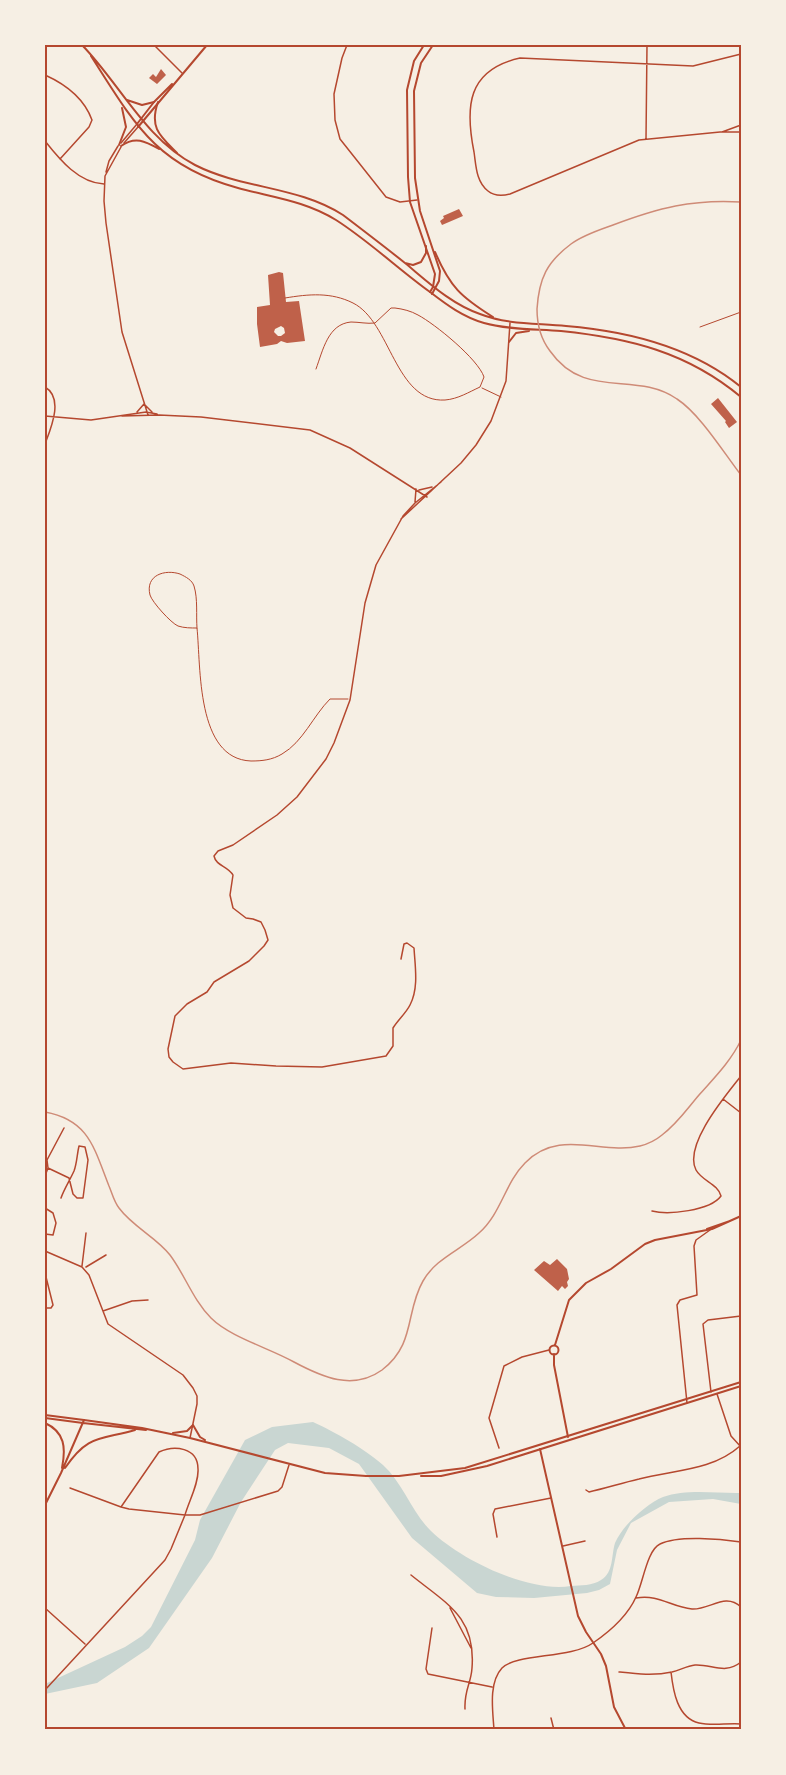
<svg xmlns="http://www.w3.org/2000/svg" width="786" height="1775" font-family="'Fira Sans Condensed',sans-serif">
<rect width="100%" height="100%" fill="#f6efe4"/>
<path fill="#c9d6d2" d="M313,1422c22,10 52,27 70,43 20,18 29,48 48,66 30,29 98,62 140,55 10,-1 21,0 30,-6 13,-8 10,-24 14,-37 7,-17 31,-39 48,-46 22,-8 50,-4 73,-4h5v11l-28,-5 -44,3 -38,21 -14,27 -7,34 -11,6 -12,3 -53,5 -38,-1 -19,-4 -65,-55 -53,-74 -30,-16 -41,-5 -13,7 -34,52 -29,56 -63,90 -52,35 -52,11v-10l80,-37 17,-11 9,-9 44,-87 5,-20 45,-80 27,-13z"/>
<path fill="#bf614a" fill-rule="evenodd" d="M161,69l5,6 -9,9 -8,-6 4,-4 3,3z
M459,209l4,7 -21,9 -2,-4 4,-3 -1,-2z
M279,272l4,1 3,29 13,-1 6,40 -18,2 -6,-2 -4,3 -17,3 -3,-23v-17l13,-2 -2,-30zM281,326l3,2 1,5 -4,3h-3l-4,-4 1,-3z
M718,398l19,24 -8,6 -4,-6 1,-1 -15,-17z
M557,1259l10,10 2,10 -2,3 1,4 -3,3 -3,-3 -4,5 -24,-21 10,-9 6,4z"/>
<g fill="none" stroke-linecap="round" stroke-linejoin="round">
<path stroke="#b5482f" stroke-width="1" d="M285,298c24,-4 46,-6 68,5 38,19 42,100 92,97 13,-1 24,-8 35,-13l4,-10c-6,-18 -49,-53 -66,-62 -7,-4 -15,-6 -23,-7h-4l-16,15c-8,1 -16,-1 -24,-1 -23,2 -28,28 -35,47
M700,327l41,-15
M482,388l19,9
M197,628c-1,-13 1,-29 -3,-42 -2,-6 -8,-9 -14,-12 -15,-5 -35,1 -30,21 2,7 21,28 28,31 6,2 13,2 19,2 4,39 -1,131 54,133 11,0 21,-1 31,-7 21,-12 31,-38 48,-55h18"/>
<path stroke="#b5482f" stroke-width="1.5" d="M154,45l28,28
M347,45l-5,13 -8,36 1,26 5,19 46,58 14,5 17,-2
M741,54l-48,12 -173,-8c-53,12 -55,49 -46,94 2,13 2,30 14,39 6,5 14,5 22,3l129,-54 81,-8h21
M45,75c20,9 39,23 47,45l-3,7 -29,32
M722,132l19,-7
M646,139l1,-94
M45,141c15,19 34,42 59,43
M121,143l16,-19
M124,143l14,-16
M121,147l-16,29 -1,25 2,22 16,109 26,83
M106,172l3,-11 9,-15
M45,387c19,11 6,41 0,57
M137,412l7,-8 8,8
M45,416l46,4 55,-8 11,2
M122,416l37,-1 42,2 109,13 40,18 77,49
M419,490l13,-3
M415,502l1,-13
M401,519l60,-56 15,-18 15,-24 15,-40 4,-58
M401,959l3,-15 3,-1 7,5c1,18 5,40 -4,57 -4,8 -12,15 -17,23v18l-7,10 -64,11 -46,-1 -45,-3 -48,6 -10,-7 -4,-5 -1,-8 7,-33 12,-12 20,-12 7,-10 35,-21 15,-15 4,-6 -3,-10 -4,-8 -8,-3 -7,-1 -13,-10 -3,-13 3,-20c-5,-9 -17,-9 -19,-19l4,-5 15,-6 44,-30 20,-18 29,-38 8,-16 16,-43 15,-97 11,-38 27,-49 12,-13 26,-21
M723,1099l18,14
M48,1168l21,10 4,16 4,4h6l5,-38 -3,-13 -6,-1c-2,8 -2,17 -5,25 -4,9 -10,18 -13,27
M45,1176l3,-8 -1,-8 17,-32
M45,1208l8,5 3,10 -3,12 -8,-1
M652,1211c16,4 58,0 69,-15 -3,-12 -19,-15 -25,-26 -13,-25 31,-76 45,-94
M45,1251l37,16 7,8 19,49 75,51 10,13 4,8v8l-7,34
M82,1266l4,-33
M86,1267l20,-12
M45,1273l8,32 -2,3h-6
M103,1311l29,-10 16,-1
M711,1392l-8,-68 5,-4 33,-4
M717,1394l14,42 10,11
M687,1403l-10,-98 3,-5 17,-5 -3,-49 2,-6 14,-10
M499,1448l-10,-30 15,-52 18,-9 27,-7
M70,1488l51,19 8,2 56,6c4,-14 14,-32 13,-46 0,-22 -24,-24 -39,-17l-38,55
M586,1490l3,2c17,-4 33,-9 50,-13 34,-9 73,-8 101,-33
M497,1537l-4,-23 2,-5 56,-11
M563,1546l22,-5
M411,1575c36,29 65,42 61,93 -1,16 -8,22 -7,41
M636,1598c23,-4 35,9 56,11 18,1 33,-17 49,-2
M45,1608l40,36
M450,1608l21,40
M432,1628l-6,41 2,5 64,13
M619,1672c18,2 35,4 53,0 8,-2 15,-6 23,-7 17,-1 30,10 46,-3
M671,1672c2,18 6,46 28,51 13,3 28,0 42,1
M45,1690l120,-130 6,-11 14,-34h15l78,-24 4,-4 7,-22
M551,1718l3,12
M494,1730c-1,-18 -6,-47 8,-62 15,-15 68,-9 91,-25 16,-11 35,-28 43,-46 7,-14 11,-47 24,-53 18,-9 61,-5 81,-2"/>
<path stroke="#b5482f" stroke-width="2" d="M424,45l-10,16 -7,29 1,87 2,25 25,72 -2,13 -3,5
M137,124l17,-22 18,-18
M138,127l69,-82
M432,294l7,-13 1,-10 -20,-60 -5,-33 -1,-87 7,-28 12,-18
M540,1449l38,167 8,16 15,22 5,12 8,41 12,23"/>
<path stroke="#b5482f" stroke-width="2" d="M82,45c38,39 63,94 113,120 47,24 103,21 148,50 21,16 42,32 62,48 23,19 46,41 75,51 28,11 57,9 86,12 61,5 126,21 175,61
M91,56c43,67 65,110 147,132 33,9 68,13 98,32 33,21 62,49 94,72 17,13 33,25 54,31 25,7 52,6 77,8 68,7 126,21 180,66
M127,100l15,5 12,-3
M158,102c-9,26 2,34 19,51
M119,145l7,-18 -4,-19
M121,146c14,-10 24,-5 38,3
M435,252c15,35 26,45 58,65
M405,263l8,2 8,-3 5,-9v-7
M509,342l7,-9 13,-2
M707,1229l23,-8
M555,1345l14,-45 17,-17 25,-14 34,-25 10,-4 57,-11 29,-13
M549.5 1350a4.5 4.5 0 1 1 9 0a4.5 4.5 0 1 1-9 0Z
M554,1354v11l14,72"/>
<path stroke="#b5482f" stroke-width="2" d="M45,1415l39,5
M45,1418l38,5"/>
<path stroke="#b5482f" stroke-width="2" d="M45,1423c20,9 21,25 17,45
M83,1423l63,7
M173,1433l14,-2 6,-6 7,12 5,3
M65,1468c23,-34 35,-28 70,-38
M421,1476h20l46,-10 254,-80
M45,1505l16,-32 23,-53 58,8 48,10 135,35 41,3h33l66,-8 276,-86"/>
<path stroke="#cf8b77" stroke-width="1.5" d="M741,202c-49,-3 -83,6 -128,23 -14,5 -30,10 -42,19 -24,18 -32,34 -34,65 0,16 3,29 13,42 35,50 85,19 127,48 23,15 47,54 64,76
M45,1112c44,8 49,36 64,74 3,7 5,16 10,22 14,19 37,29 51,47 15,20 23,45 41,63 19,19 58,30 83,44 28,15 59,29 88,8 34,-26 23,-58 41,-89 13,-23 38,-31 56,-48 22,-19 26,-50 46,-70 34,-35 76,-8 115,-17 8,-2 16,-6 22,-11 15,-11 25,-26 37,-40 15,-17 32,-34 42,-55"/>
</g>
<rect width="786" height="1775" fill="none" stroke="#f6efe4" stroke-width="93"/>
<rect x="46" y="46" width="694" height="1682" fill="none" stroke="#b5482f" stroke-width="2"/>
</svg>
